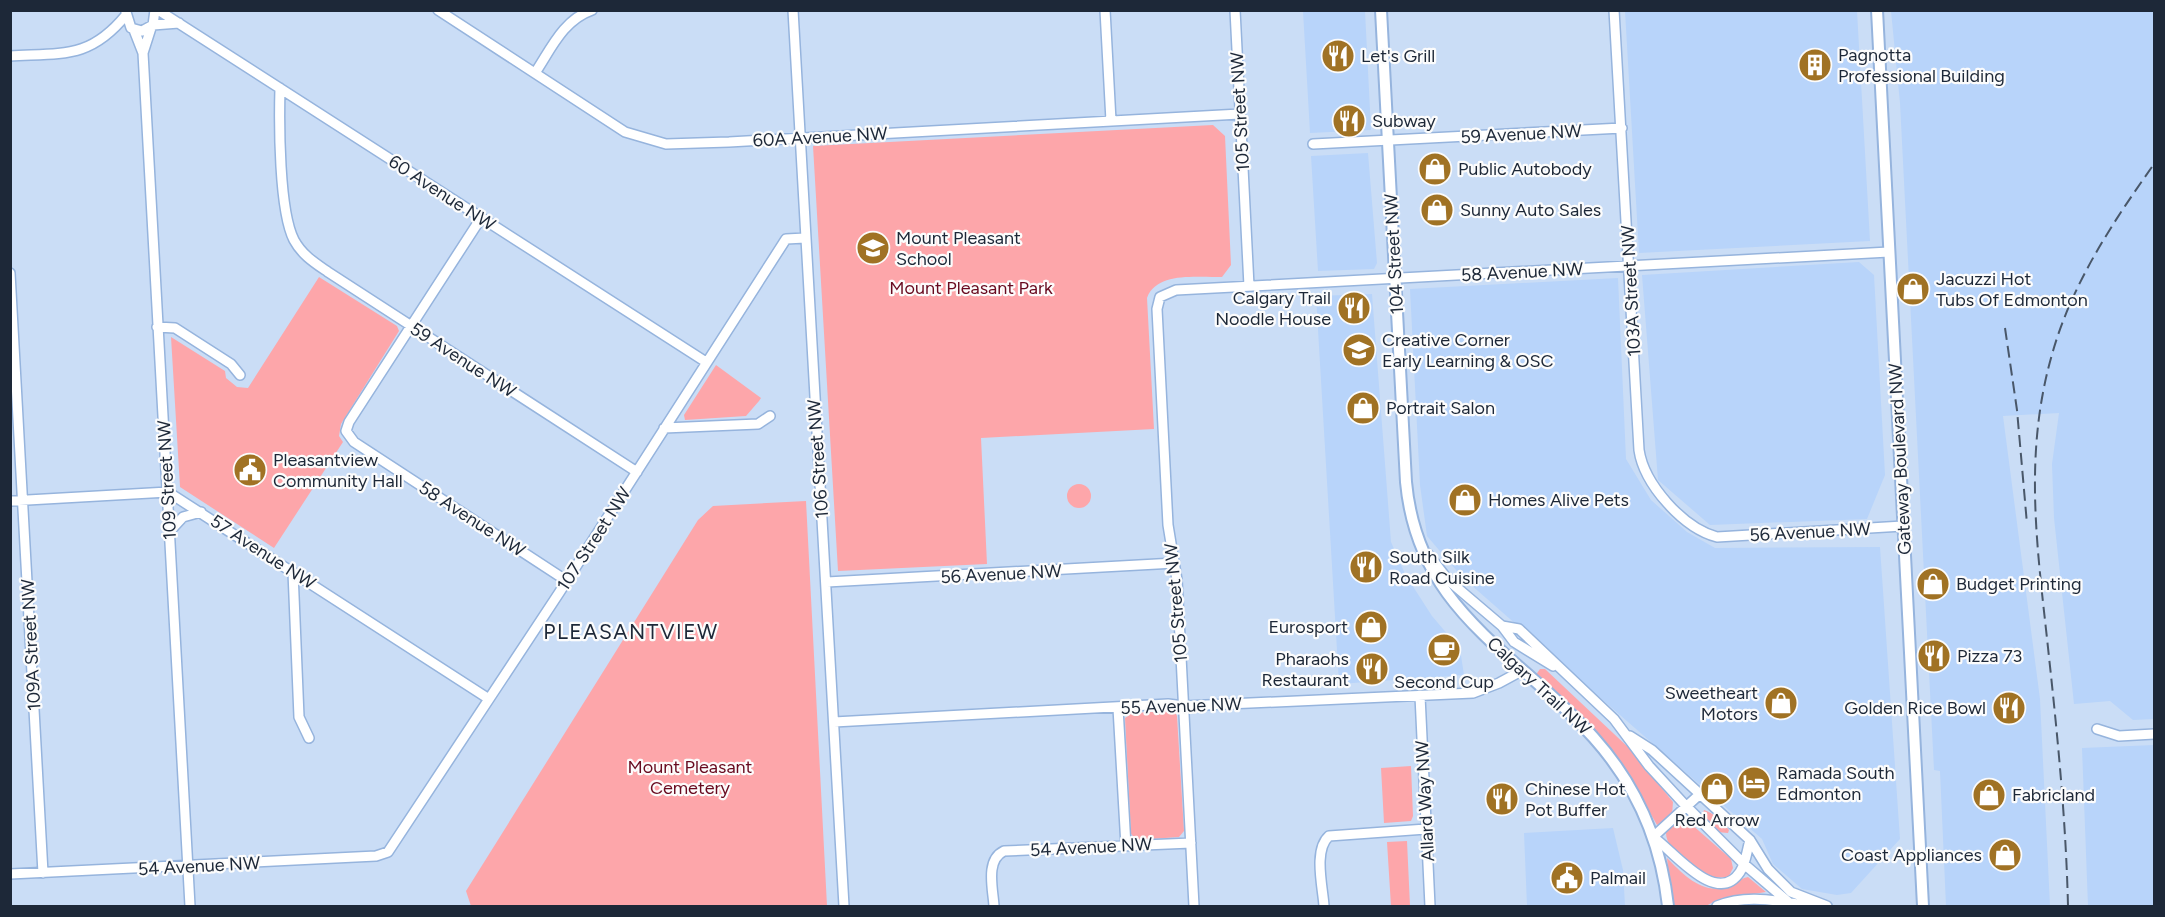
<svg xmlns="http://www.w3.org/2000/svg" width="2165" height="917" font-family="Figtree,sans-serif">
<rect width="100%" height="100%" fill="#caddf6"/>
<path fill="#b8d4fa" d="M1303,11h62l6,119 -61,3z
M1625,11h232l13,230 -231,12z
M1891,11h263v708l-21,1 -23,-19 -36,3 -20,-186 -2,-54 7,-51 -56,3 37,283 10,207h-104l-6,-135 -6,-1 -34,-667z
M1368,153l9,110 -3,6 -56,2 -7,-115z
M1859,262l15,13 11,200 -18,44 -157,6 -52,-45 -16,-205z
M1618,278l8,181 25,41 36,32 28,16 165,-1 20,292 -49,54 -14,2 -35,-6 -29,-25 -11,-25 -300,-262 -35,-41 -7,-51 -10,-196z
M1372,294l19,248 14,32 27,42 28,33 4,26 -125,9 -23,-388z
M2154,745v161h-66l-6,-158z
M1613,828l10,42 2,36h-98l-3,-73z"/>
<path fill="#fda6aa" d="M1213,125l12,11 6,129 -9,12c-24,1 -65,-6 -75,21l7,131 -173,9 6,126 -149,7 -25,-425z
M319,277l78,49 2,5 -58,93 -2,12 4,6 -69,106 -94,-61 -9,-150 54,34 1,7 11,9 11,1z
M716,365l45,33 -2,3 -13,15 -61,4 -1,-5z
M1067 496a12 12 0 1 1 24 0a12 12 0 1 1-24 0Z
M806,501l21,405h-356l-5,-15 232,-371 15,-14z
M1540,669h5l85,80 43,53 -1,13 -15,10 -28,-49 -94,-100z
M1171,711l4,1 2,4 7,115 -5,6 -42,3 -6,-6 -6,-116 7,-5z
M1411,766l2,50 -2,5 -27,2 -3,-55z
M1704,810c10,3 18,12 25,20l-1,3 -11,-1 -15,-16z
M1679,816h3l49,43 2,9 -4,8c-20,9 -63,-22 -63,-43z
M1407,841l3,65h-19l-4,-64z
M1667,858c16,16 35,37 60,29 8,-2 13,-9 21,-10l18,15 -49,8 -11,6h-34z"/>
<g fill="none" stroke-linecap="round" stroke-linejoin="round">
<defs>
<path id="minor" d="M158,10l548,352
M438,10l187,122 41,12 63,-2 511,-28
M793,10l51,896
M1105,10l6,111
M1235,10l14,276
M1614,10l25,440c5,34 44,78 78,87l186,-11
M126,12l5,16 11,3 11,-6 2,-15
M153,25l26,-2
M134,30l9,23 47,853
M143,53l8,-25
M10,56c53,-3 80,3 116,-41
M535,73c16,-24 28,-53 57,-63
M280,88c-1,35 -1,123 14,152 8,15 21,23 34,32l309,200
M1313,144l309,-16
M481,218l-132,204 -3,9 8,11 213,139
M10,273l33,600
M157,327l18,1 56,36 9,11
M664,428l94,-4 12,-8
M10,501l158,-9 321,207
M170,531l13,-14 18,-5
M1428,554l20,26 54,46 12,16 39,24
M293,572l6,145 10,21
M827,582l348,-19
M1502,626l17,3 95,90 35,47 36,39 59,59 49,42
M1420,696l10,210
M1118,708l8,138
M834,722l334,-18 16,2 289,-13 26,-10 24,-13
M2097,729l22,7 35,-2
M1630,736l22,14 98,90 18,29 23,23 36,14
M1700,794l-47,43c19,12 63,71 87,35 6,-9 7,-22 10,-32
M10,874l366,-18 12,-4 171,-259 227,-354 19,-1
M994,906c-1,-17 -9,-46 10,-55l187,-8
M1194,906l-17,-326 -9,-55 -11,-216 3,-12 16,-7 713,-38
M1324,906c-1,-18 -11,-56 5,-70l97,-7
M1717,906c32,-13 62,-4 95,0"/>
<path id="major" d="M1381,10l25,472c12,130 110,169 188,256 43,48 67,105 74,168
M1877,10l46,896"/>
</defs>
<use href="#minor" stroke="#96b4dd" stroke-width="12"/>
<use href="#major" stroke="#96b4dd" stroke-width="14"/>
<use href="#minor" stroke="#fff" stroke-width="9"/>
<use href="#major" stroke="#fff" stroke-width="10"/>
<path stroke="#495769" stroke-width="2" stroke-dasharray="12 6" stroke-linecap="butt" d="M2005,328l12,82 10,114
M2068,906c-2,-83 -10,-166 -19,-249 -11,-105 -27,-201 4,-306 20,-69 60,-129 101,-187"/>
</g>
<defs>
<symbol id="restaurant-disc" viewBox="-11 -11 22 22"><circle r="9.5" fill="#a07224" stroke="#fcfcfc"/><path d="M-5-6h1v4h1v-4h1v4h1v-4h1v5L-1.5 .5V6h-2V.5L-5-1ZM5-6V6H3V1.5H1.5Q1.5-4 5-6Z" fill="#fff"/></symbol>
<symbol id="building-disc" viewBox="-11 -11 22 22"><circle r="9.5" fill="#a07224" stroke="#fcfcfc"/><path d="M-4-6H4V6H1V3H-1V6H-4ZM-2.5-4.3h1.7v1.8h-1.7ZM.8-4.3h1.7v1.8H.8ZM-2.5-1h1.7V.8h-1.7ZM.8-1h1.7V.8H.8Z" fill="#fff"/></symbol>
<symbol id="shop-disc" viewBox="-11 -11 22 22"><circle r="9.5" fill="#a07224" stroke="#fcfcfc"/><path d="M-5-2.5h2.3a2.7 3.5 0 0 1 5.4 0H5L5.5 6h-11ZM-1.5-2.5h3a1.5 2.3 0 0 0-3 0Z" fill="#fff"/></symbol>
<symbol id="school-disc" viewBox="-11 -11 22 22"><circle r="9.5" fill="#a07224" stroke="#fcfcfc"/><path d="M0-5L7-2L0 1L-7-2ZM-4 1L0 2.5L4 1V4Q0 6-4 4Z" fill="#fff"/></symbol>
<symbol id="civic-disc" viewBox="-11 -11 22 22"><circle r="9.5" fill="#a07224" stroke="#fcfcfc"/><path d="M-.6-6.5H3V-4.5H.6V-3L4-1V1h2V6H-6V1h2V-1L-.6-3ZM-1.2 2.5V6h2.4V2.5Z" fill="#fff"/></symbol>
<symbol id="cafe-disc" viewBox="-11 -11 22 22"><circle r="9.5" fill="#a07224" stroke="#fcfcfc"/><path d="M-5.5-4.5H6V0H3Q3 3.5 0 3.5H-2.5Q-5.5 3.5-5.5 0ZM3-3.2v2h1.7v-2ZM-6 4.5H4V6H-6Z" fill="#fff"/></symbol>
<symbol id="hotel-disc" viewBox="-11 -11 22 22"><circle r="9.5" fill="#a07224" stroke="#fcfcfc"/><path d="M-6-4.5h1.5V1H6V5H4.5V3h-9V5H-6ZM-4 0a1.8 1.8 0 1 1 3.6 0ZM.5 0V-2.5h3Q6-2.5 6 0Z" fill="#fff"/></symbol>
</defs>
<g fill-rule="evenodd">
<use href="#restaurant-disc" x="1319" y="37" width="38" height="38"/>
<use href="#building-disc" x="1796" y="46" width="38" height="38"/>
<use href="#restaurant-disc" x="1330" y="102" width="38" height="38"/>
<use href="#shop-disc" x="1416" y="150" width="38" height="38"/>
<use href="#shop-disc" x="1418" y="191" width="38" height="38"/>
<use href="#school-disc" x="854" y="229" width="38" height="38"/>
<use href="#shop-disc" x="1894" y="270" width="38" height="38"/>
<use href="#restaurant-disc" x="1335" y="289" width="38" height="38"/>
<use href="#school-disc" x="1340" y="331" width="38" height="38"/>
<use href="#shop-disc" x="1344" y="389" width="38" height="38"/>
<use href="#civic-disc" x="231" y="451" width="38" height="38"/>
<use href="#shop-disc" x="1446" y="481" width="38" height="38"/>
<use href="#restaurant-disc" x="1347" y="548" width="38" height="38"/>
<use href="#shop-disc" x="1914" y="565" width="38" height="38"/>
<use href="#shop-disc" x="1352" y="608" width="38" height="38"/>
<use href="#cafe-disc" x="1425" y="631" width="38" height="38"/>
<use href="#restaurant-disc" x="1915" y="637" width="38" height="38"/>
<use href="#restaurant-disc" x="1353" y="650" width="38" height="38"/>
<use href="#shop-disc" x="1762" y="684" width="38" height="38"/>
<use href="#restaurant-disc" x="1990" y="689" width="38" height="38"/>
<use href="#hotel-disc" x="1735" y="764" width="38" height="38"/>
<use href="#shop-disc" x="1698" y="770" width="38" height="38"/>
<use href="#shop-disc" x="1970" y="776" width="38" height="38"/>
<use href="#restaurant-disc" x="1483" y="780" width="38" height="38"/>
<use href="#shop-disc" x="1986" y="836" width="38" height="38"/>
<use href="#civic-disc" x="1548" y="859" width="38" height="38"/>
</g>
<g text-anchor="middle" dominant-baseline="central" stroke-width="4.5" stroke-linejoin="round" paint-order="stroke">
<g font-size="18" fill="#1d2838" stroke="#fcfcfc" text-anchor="start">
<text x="1838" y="55">Pagnotta<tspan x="1838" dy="21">Professional Building</tspan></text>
<text x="1361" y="56">Let's Grill</text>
<text x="1372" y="121">Subway</text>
<text x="1458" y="169">Public Autobody</text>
<text x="1460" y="210">Sunny Auto Sales</text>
<text x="896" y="238">Mount Pleasant<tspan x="896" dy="21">School</tspan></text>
<text x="1936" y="279">Jacuzzi Hot<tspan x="1936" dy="21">Tubs Of Edmonton</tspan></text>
<text x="1331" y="298" text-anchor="end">Calgary Trail<tspan x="1331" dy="21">Noodle House</tspan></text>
<text x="1382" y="340">Creative Corner<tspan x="1382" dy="21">Early Learning &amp; OSC</tspan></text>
<text x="1386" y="408">Portrait Salon</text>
<text x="273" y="460">Pleasantview<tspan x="273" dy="21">Community Hall</tspan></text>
<text x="1488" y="500">Homes Alive Pets</text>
<text x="1389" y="557">South Silk<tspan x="1389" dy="21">Road Cuisine</tspan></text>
<text x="1956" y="584">Budget Printing</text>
<text x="1348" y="627" text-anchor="end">Eurosport</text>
<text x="1957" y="656">Pizza 73</text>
<text x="1349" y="659" text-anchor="end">Pharaohs<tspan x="1349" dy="21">Restaurant</tspan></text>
<text x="1444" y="682" text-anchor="middle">Second Cup</text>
<text x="1758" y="693" text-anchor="end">Sweetheart<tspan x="1758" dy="21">Motors</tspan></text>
<text x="1986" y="708" text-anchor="end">Golden Rice Bowl</text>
<text x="1777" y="773">Ramada South<tspan x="1777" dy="21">Edmonton</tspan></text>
<text x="1525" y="789">Chinese Hot<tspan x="1525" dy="21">Pot Buffer</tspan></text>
<text x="2012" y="795">Fabricland</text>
<text x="1717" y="820" text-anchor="middle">Red Arrow</text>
<text x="1982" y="855" text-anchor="end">Coast Appliances</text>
<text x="1590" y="878">Palmail</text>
</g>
<g font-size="18" fill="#1d2838" stroke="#fcfcfc">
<text transform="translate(1240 112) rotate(-93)">105 Street NW</text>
<text transform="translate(1521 134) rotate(-3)">59 Avenue NW</text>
<text transform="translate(820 137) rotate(-3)">60A Avenue NW</text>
<text transform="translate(442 193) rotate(33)">60 Avenue NW</text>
<text transform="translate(1394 254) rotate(-93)">104 Street NW</text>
<text transform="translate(1522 272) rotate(-3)">58 Avenue NW</text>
<text transform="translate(1631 291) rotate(-93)">103A Street NW</text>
<text transform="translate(463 360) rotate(33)">59 Avenue NW</text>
<text transform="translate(818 459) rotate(-94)">106 Street NW</text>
<text transform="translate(1900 459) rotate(-93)">Gateway Boulevard NW</text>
<text transform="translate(167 480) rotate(-93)">109 Street NW</text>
<text transform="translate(472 519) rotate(33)">58 Avenue NW</text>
<text transform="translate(1810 532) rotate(-3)">56 Avenue NW</text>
<text transform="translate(594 539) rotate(-57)">107 Street NW</text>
<text transform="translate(263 552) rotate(33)">57 Avenue NW</text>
<text transform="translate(1001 574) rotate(-3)">56 Avenue NW</text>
<text transform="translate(1176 603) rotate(-95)">105 Street NW</text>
<text transform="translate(31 645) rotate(-93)">109A Street NW</text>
<text transform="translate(1539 686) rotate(43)">Calgary Trail NW</text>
<text transform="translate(1181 706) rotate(-2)">55 Avenue NW</text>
<text transform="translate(1425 801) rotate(-93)">Allard Way NW</text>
<text transform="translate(1091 847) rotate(-3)">54 Avenue NW</text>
<text transform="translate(199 866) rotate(-3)">54 Avenue NW</text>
</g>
<g font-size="18" fill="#680a1f" stroke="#fcfcfc">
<text x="971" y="288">Mount Pleasant Park</text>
<text x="690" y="767">Mount Pleasant<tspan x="690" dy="21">Cemetery</tspan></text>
</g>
<g font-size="21" letter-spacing="1.5" fill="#1d2838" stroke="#fcfcfc">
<text x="631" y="631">PLEASANTVIEW</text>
</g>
</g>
<rect width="2165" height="917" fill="none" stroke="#1d2838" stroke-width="24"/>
</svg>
